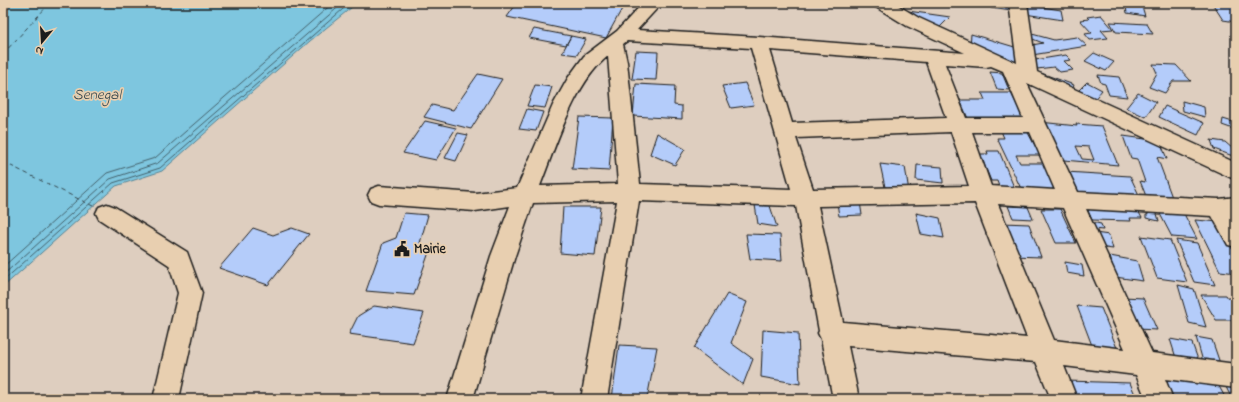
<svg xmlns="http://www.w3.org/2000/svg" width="1239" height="402" font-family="'Indie Flower',sans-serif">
<rect width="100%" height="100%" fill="#decebf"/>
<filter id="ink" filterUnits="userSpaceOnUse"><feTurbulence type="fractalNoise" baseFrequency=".025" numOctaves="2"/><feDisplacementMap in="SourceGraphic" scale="8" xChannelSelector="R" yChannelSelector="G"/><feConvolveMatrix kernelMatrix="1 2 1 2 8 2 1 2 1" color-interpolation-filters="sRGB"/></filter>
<g filter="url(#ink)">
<path fill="#7ec6df" stroke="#578291" d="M3,3h354l-47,38 -148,130 -46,15 -113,101z"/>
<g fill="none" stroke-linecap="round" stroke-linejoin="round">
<path stroke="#43606a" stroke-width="1" d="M3,267l104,-94 48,-15 178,-155
M3,275l107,-96 48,-16 185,-160
M3,281l110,-98 47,-15 190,-165"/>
<path stroke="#34464d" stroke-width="1" stroke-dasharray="4.5 3.5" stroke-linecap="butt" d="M3,54l47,-51
M3,162l96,47"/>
</g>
<path fill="#b4ccfa" stroke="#1c1c1c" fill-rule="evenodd" d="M517,3h96l11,2 -18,33 -99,-21z
M990,3h20l1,8 -20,-3z
M1111,3h30l4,13 -18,-3 -1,-6 -14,-2z
M1212,3h24v19l-13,-2z
M1023,4l38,6 2,10 -38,-6z
M908,11l42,6 -12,12 -33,-17z
M1101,15l12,14 -12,1 7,8 -18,2 -5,-6 7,-1 -12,-13 9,-1 -2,-2z
M1110,22l37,2 6,10 -37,-2z
M534,29l37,7 -5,9 -37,-7z
M971,34l47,14 2,20 -50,-21z
M1032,34l22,6 23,-3 10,9 -55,9v-10l11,-2 -13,-5z
M571,36l15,3 -9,16 -15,-2z
M636,51l22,1 -2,28 -24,-1z
M1094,53l20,9 -8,9 -21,-10z
M1066,55l5,5 -7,1 9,9 -13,2 -6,-5 -17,2 -8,-8z
M1153,64l23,1 15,16h-18l-8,12 -16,-6 8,-14z
M990,72l12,1 7,17 -12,-1z
M1041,73l33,12 -2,5 -33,-12z
M478,74l24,5 -31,50 -47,-12 8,-12 21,5z
M1098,75l21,2 8,20 -18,-2 -4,-11 -4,-1z
M1087,82l15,8 -8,10 -17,-8z
M745,83l9,22 -23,3 -9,-22z
M636,84l39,2 -1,19 8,1v13l-49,-3z
M535,85l17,2 -7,21 -18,-2z
M982,93h29l15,30h-56l-10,-23h25z
M1138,93l18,9 -10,15 -20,-9z
M1182,101l22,6 1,10 -22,-6z
M1165,106l39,17 -6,12 -39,-18z
M527,109l16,3 -7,19 -17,-2z
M579,117l34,1 -4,53 -37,-2z
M1223,119l13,4v7l-14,-5z
M425,121l31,7 -20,32 -33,-7z
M1040,122l37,4 -1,-2 26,2 16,39 -65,-6zM1076,146l13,1 5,13 -12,-1z
M1001,131h26l13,24h-24l4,8h24l17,34h-36l-28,-59h7z
M458,133l10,2 -12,26 -11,-3z
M657,133l28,16 -10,16 -25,-11z
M1123,136l37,5 7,18 -10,-2 16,43 -27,-4 -6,-15 5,1 -8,-23 -6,-1z
M1211,140l14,2 8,7v7l-19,-7z
M987,151h12l17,41h-15l-4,-11h-6l-11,-27h8z
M880,164l25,3 4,24 -24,-4z
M917,165l25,2 1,16 -27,-3z
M1066,172l64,4 10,21 -65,-3z
M860,202l2,13 -23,1 -2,-13z
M755,205l15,1 7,21 -19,-3z
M1008,206l20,1 5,12 -20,-1z
M1086,206l50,1 6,11h-12l1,3 -39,-1z
M563,207h38l-6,49 -35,-3z
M1041,209h19l16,34h-20z
M1156,210l3,11 -13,-3v-3h2l-1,-4z
M1159,212l25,2 13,25 -25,-2z
M404,213l24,2 -8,28 8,12 -14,40 -48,-4 17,-48 13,-5z
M916,213l24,5 4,20 -23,-4z
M1195,220l25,2 16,32v19l-16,-2z
M1091,222l10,2 2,6 -10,-1z
M1002,223l27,1 12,33 -28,-1z
M253,228l20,7 19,-7 17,6 -41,51 -49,-17z
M1095,233l14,2 4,14 -14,-2z
M746,234l34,1 2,26 -32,-2z
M1141,236l29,4 17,42 -30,-4z
M1176,240l21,3 18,42 -21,-3z
M1110,256l27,5 6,20 -28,-4z
M1065,262l17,3 2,11 -17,-3z
M1178,285l16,4 12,38 -17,-4z
M727,294l20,8 -16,41 22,16 -10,26 -49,-37z
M1201,295h25l2,3h8v22h-20z
M1123,297l20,1 14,32 -21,-1z
M374,306l50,7 -11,30 -64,-9 9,-18z
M1077,306l24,2 20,50 -25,-2z
M763,330l35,3 2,51 -39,-7z
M1196,337l16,3 10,29 -18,-4z
M1170,339l22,4 8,22 -23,-4z
M619,345l38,2 -10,52h-35z
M1153,376l62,3 11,20h-62z
M1067,381l63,2 7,16h-62z
M1226,387l10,1v11h-4z"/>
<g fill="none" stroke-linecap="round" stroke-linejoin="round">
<defs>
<path id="minor" d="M643,3h19l-25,27 122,7 206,16 -58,-27 -31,-19 -3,-4h21l25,15 98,45 -8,-60h18l10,69 199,91v17l-209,-97 51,109 141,7 17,-2v18h-1l1,2v30l-8,-2 -16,-29 -126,-7 66,144 84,11v24l-71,-9 8,20h-27l-10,-24 -72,-9 13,33h-26l-15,-37 -188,-16 11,53h-26l-12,-60 -3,-6 1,-2 -23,-125 -157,-5 -32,198h-26l36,-198 -84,2 -18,53 -42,143h-26l44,-143 19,-50 -35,5 -96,-7 -8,-3 -3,-6 3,-6 8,-3 96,7 42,-5 36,-83 15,-27 16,-22 33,-25zM627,41l124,7 40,141 -151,-5 -13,-122 -4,-18zM770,50l156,12 20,56 -154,5zM608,56l10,128 -78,2c16,-40 34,-103 68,-130zM945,64l41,3 5,-1 12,5 20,47h-57zM951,132l18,54 -156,3 -17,-51zM972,132h58l25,58 -64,-4zM975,203l52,135 -184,-16 -25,-116zM998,204l65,4 62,141 -71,-9z
M107,204l8,3 72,45 15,41 -23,106h-26l25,-106 -9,-28 -70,-46 -3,-6 3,-6z"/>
</defs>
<use href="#minor" stroke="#1c1c1c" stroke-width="3"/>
<use href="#minor" fill="#e8cfb0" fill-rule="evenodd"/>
</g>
</g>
<defs>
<symbol id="civic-bare" viewBox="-9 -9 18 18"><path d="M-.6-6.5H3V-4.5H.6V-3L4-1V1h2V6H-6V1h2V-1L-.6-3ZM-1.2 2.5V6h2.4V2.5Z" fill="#1c1c1c" stroke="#e8cfb0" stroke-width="2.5" paint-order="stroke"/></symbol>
</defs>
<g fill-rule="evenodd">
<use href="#civic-bare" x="391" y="238" width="22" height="22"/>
</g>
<g text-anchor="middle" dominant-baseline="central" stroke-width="3.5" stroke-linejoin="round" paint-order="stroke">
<g font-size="14" font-weight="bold" fill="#1c1c1c" stroke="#e8cfb0" text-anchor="start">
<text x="414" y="249">Mairie</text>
</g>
<g font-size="15" font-style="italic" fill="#34464d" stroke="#e8cfb0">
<text x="97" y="95">Senegal</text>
</g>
</g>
<rect width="1239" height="402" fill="none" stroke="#e8cfb0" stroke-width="16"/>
<rect x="8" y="8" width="1223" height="386" fill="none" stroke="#1c1c1c" stroke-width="1.5" filter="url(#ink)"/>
<g transform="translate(42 42) rotate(198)" stroke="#e8cfb0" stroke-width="3" paint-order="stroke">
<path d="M0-3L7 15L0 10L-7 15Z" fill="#1c1c1c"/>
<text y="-6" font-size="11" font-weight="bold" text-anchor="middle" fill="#1c1c1c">N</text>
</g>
</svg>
